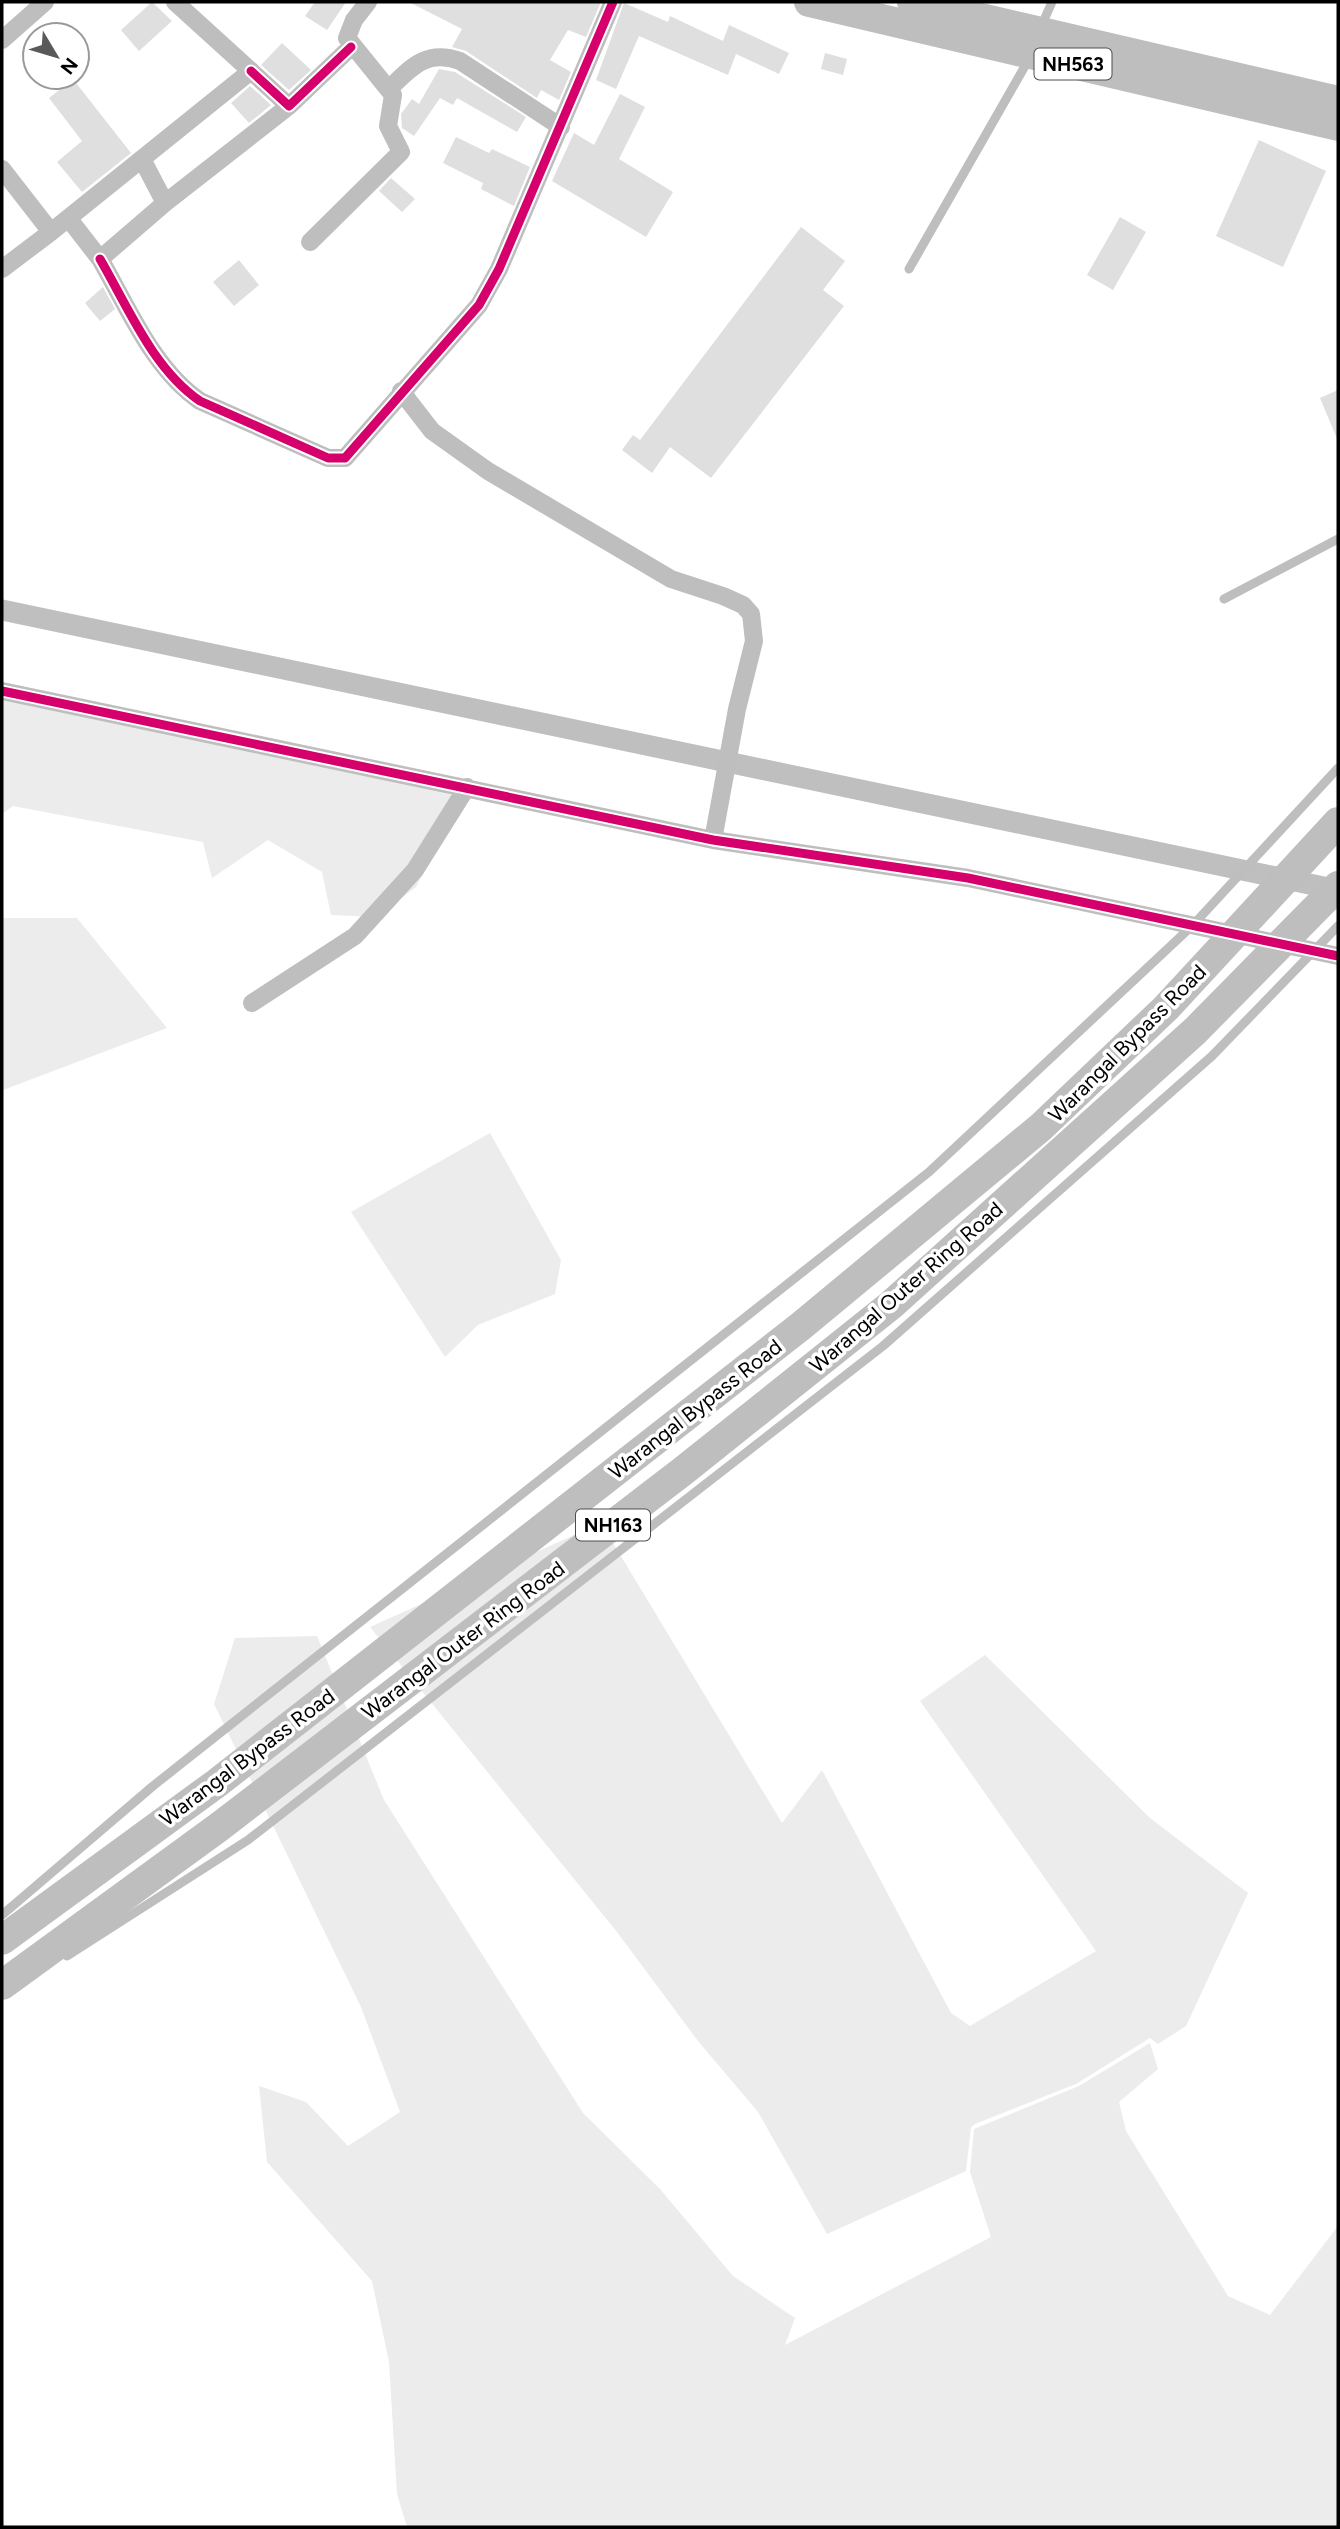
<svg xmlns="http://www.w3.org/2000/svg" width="1340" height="2529" font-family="Figtree,sans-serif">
<rect width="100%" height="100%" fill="#fff"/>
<path fill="#ececec" d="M2,697l71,12 383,87 -6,25 -34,66 -40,30 -45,-2 -9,-43 -54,-32 -56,38 -9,-36 -190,-36 -11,8z
M2,918h75l90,110 -164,62z
M490,1133l71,127 -6,34 -77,31 -33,32 -94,-145z
M601,1523l181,300 40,-53 129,243 19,13 126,-75 -176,-250 65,-46 165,163 98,75 -62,133 -28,18 -8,-6 -74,46 -101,40 -4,3 -5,44 -139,63 -69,-122 -60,-71 -81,-109 -247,-305z
M317,1636l67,164 199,313 77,76 73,87 62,42 -10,27 206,-108 -21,-65 4,-43 105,-43 71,-43 8,26 -39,33 7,29 102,165 42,19 68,-89v301h-931l-10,-33 -8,-132 -17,-81 -105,-119 -8,-76 47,16 42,44 52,-34 -39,-105 -147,-303 21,-66z"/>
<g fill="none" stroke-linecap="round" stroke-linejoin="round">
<path stroke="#bfbfbf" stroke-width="21" d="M2,610l1336,280"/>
</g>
<path fill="#dfdfdf" d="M152,2l20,19 -33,30 -18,-21z
M315,2h31l-19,28 -22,-14z
M409,2h192l-15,35 -18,-7 -18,30 21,12 -12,28 -18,-10 -4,8 -71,-47 -14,-4 10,-18z
M624,3l44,19 2,-6 53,25 6,-16 60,28 -10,21 -43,-20 -8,21 -89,-39 -23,53 -20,-9z
M282,43l29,27 -22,20 -28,-25z
M825,53l22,6 -4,16 -22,-6z
M439,69l16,3 71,45 -9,15 -60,-34 -4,7 -13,-7 -26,38 -12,-8 -1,-14 11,-15 7,5z
M73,79l58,74 -49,39 -25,-30 25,-21 -33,-43z
M250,86l21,19 -22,18 -18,-20z
M620,94l25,13 -26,52 54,33 -27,45 -94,-56 22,-48 20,12z
M456,137l33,16 3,-4 38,18 -16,39 -33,-17 2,-6 -40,-20z
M1259,140l67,31 -43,96 -67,-31z
M391,178l24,21 -13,13 -23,-21z
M1120,217l26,15 -33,58 -26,-15z
M801,227l44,34 -22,29 21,16 -133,172 -41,-31 -18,26 -30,-23 11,-15 7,5z
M239,260l20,25 -25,21 -21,-24z
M103,287l12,22 -15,12 -15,-18z
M1338,390v51l-18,-43z"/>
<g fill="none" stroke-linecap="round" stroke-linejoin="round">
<path stroke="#bebebe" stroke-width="9" d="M1040,29l12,-27
M909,269l120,-210
M1224,599l114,-60
M2,1915l151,-129 776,-614 264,-247 145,-157
M67,1956l181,-116 635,-494 329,-290 126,-130"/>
<path stroke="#bebebe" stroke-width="18" d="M2,40l43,-38
M251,71l38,35 62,-59
M389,89c22,-22 38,-40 71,-28l101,66
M143,161l22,42
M2,169l49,63 200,-161 -76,-69
M69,219l31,40 65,-56 124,-97
M310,242l91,-90 -13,-26 5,-31 -46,-57 7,-18 14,-18
M100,259c28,48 53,110 100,142l128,57h17l134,-153 20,-36 114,-267
M2,269l49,-37
M401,391l31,40 56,40 183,108 52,17 20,9 8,9 3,27 -17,68 -24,131
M2,691l711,149 255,38 370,78
M252,1003l103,-67 60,-66 52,-83"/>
<path stroke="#bebebe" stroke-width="30" d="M809,2l529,124
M912,2l426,99
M2,1940l215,-157 584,-457 240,-199 125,-119 172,-186
M2,1985l217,-158 464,-356 208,-166 304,-274 143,-145"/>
<defs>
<path id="cycleway" d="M251,71l38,35 62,-59
M100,259c28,48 53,110 100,142l128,57h17l134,-153 20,-36 114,-267
M2,691l711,149 255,38 370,78"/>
</defs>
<use href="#cycleway" stroke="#fff" stroke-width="13"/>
<use href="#cycleway" stroke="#d6006c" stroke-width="9"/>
</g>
<g text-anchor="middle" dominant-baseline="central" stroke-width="7" stroke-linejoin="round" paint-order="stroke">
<g fill="#fff" stroke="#4c4c4c" stroke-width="2">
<rect x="1034.5" y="48.5" width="77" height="31" rx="5"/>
<rect x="576" y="1509.5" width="74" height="31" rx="5"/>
</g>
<g font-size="19" font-weight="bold" fill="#000">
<text x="1073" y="64">NH563</text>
<text x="613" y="1525">NH163</text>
</g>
<g font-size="21" fill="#000" stroke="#fff">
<text transform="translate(1127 1043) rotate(-45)">Warangal Bypass Road</text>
<text transform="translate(906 1287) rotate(-41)">Warangal Outer Ring Road</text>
<text transform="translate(695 1409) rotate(-38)">Warangal Bypass Road</text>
<text transform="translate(463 1640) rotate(-37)">Warangal Outer Ring Road</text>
<text transform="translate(247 1757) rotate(-37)">Warangal Bypass Road</text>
</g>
</g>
<rect width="1340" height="2529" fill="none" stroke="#000000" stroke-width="7"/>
<g transform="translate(56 56) rotate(128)"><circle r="33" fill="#ffffff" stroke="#999999" stroke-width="2"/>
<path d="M0-5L12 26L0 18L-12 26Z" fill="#595959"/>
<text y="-10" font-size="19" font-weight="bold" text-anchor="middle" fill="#000000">N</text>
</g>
</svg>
